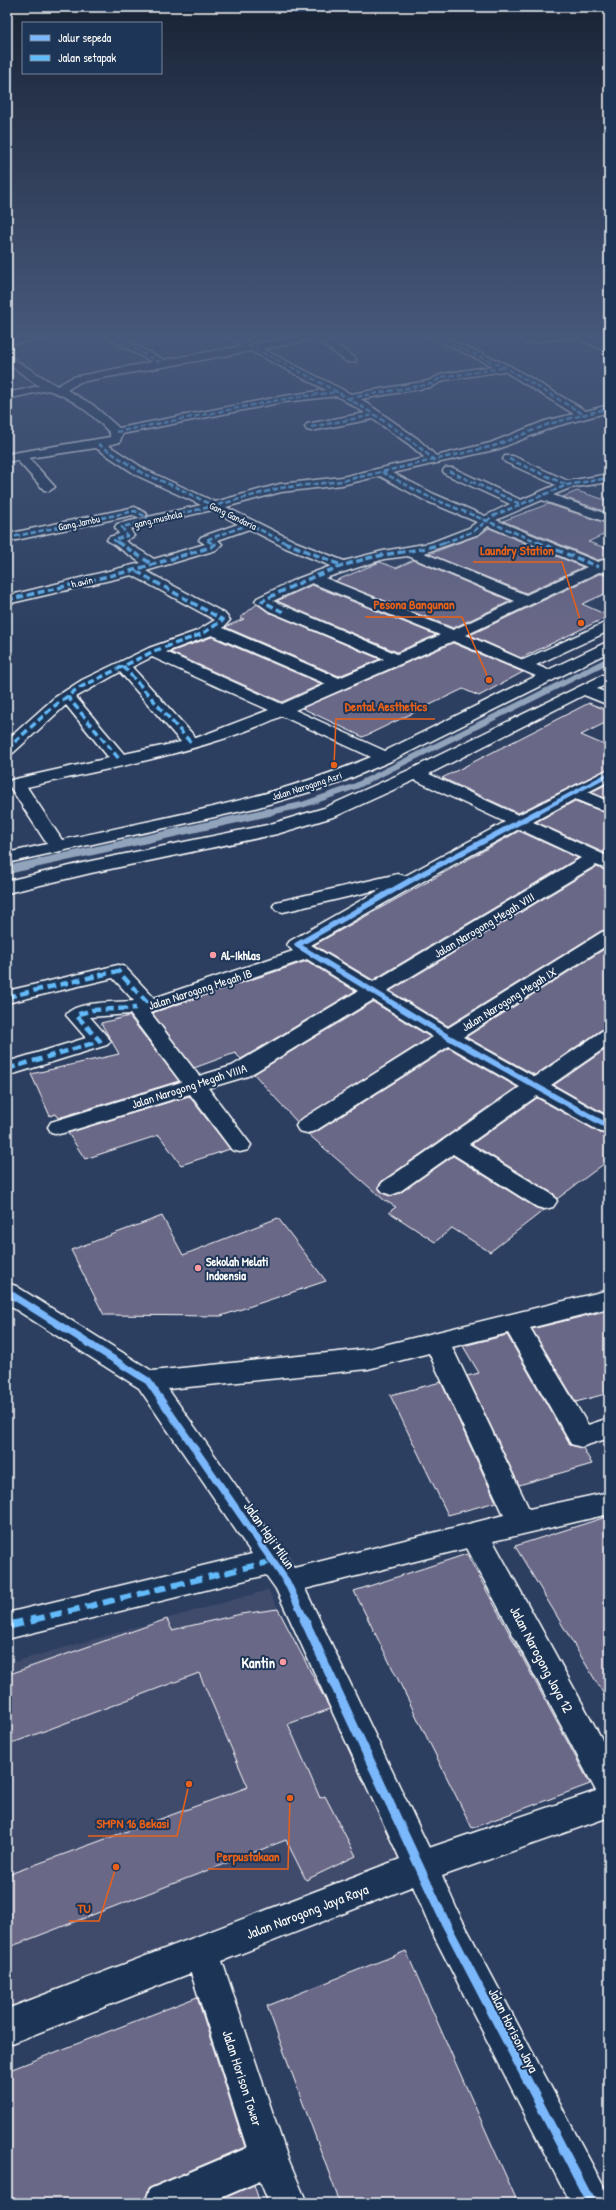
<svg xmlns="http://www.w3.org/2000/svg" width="616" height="2210" font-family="'Patrick Hand',sans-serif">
<rect width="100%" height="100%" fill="#2d3f61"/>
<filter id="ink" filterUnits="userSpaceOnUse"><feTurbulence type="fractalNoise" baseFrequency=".025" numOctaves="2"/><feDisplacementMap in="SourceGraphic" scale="8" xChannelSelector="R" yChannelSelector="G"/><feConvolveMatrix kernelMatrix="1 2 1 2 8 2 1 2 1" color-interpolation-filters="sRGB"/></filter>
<g filter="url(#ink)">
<path fill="#404b6c" d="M268,1590l142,268 -117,41 -286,113v-348z"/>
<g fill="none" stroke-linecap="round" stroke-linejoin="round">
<path stroke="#91a4bb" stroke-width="6" d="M265,813l37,-8 54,-19 253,-126"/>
<path stroke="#91a4bb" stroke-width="8" d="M7,870l262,-58"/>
</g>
<path fill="#6b6787" stroke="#fff" d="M577,491l32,10v12l-46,-16z
M548,504l61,20v8l-21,10 21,7v8l-11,3 -95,-39z
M489,528l94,39 -57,26 -97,-39 50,-19z
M414,560l97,41 -58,27 -118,-47 45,-19 16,6z
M599,574h10v18l-27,12 27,12 -88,42 -51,-23z
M312,585l124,50 -39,17 -120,-51z
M257,604l11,8 112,47 -41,17 -114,-49 19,-8 -4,-1z
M212,637l110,47 -40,18 -112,-50z
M453,643l70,29 -44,24 -16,-7 -100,48 -61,-29z
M589,703l20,8v10l-28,14 28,12v21l-91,45 -76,-35z
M609,783v17l-18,-8z
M575,801l34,13v41l-73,-33z
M519,831l59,27 -205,122 -59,-35z
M596,867l13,4v58l-8,2 -153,95 -58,-35z
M609,946v82l-8,2 -66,45 -69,-38z
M307,961l48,30 -114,68 -6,-6 -41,15 -42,-55z
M373,1002l57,35 -133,85 -43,-48z
M129,1016l50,65 -121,37 -3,-4 -5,2 -19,-42 88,-20 -18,-31z
M609,1047v69l-55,-31z
M449,1048l68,39 -135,94 -4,6 4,6 8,3 10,-3 53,-37 83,52 8,2 -54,42 -38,-24 -17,14 -46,-30 7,-5 -12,-7 -76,-66 8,-2z
M189,1096l41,53 -49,16 -22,-30 -74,24 -17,-26z
M537,1098l63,35 9,2v25l-52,39 -3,-5 -82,-50z
M162,1216l21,39 95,-37 48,63 -105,35 -117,-1 -33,-65z
M609,1310v83l-33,9 -44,-73z
M507,1335l63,110 13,3 9,16 -73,21 -52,-109 12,-3 -16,-27z
M441,1382l55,120 -48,13 -58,-120z
M609,1516v187l-94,-157z
M467,1554l123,230 -118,44 -118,-237z
M278,1609l52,100 -42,15 32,74 5,-2 31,60 -50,24 -20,-40 -279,108v-73l241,-88 -49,-114 -192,72v-70l160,-56 5,11 69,-16z
M406,1951l58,131 54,121h-178l-73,-197z
M197,1997l48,150 -96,41 -5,15h-137v-132z
M254,2185l6,18h-47z"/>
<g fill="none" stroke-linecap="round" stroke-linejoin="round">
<defs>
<path id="minor" d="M33,334h20l-5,3 -41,8v-6z
M101,334h12l51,26 78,-14 -21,-12h12l21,10 57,-10h23l-1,2 -6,2 28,20 1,2 -1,2h-8l-31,-23 -53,10 88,45 77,-13 14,-7 51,-8 -70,-32h13l74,32 76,45 23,-6v7l-56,15 -55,22 -105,24 41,21 51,22 25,-12 -65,-30 -2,-3 2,-3h8l68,32 35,-15 -51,-23 -2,-3 2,-3h8l55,25 41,-7v8l-39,6 -17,7 56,20v8l-67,-23 -46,20 102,42 11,-4v15l-10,-1 -133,63 57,25 86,-39v10l-73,34 12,5 61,-29v11l-218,109 -54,23 -82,24 -248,55v-10l40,-9 -39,-60 3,-4 98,-22 -43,-53 -53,48 -6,1v-14l47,-42 28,-18 67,-32 48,-17 18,-11 -83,-45 -125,29v-8l134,-33 -34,-23 2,-3 10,-3 -4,-7 2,-3 84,-19 -63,-29 -42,-28 -67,10 26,29 -6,4 -5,-1 -27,-30 -10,2v-8l103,-17v-4c-18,-19 -37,-35 -62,-43l-41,9v-6l32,-7 -32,-23v-8l50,31 16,-9 79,-15zM251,351l75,39 -42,6 -165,32 -26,-23 -26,-15 13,-8zM504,371l70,43 -29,7 -55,22 -54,13 -18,-17 -57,-40 70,-12 14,-7zM337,396l28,17 -58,11 -2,3 2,3 4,1 62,-12 37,26 15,13 -83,19 -62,7 -65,18 -69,-32 -38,-25 12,-3 2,-8 162,-32zM380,476l44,24 53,22 -8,6 -39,15 -47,8 -39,10 -48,-19 -70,-35 55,-15 61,-7zM212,510l26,14 -37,13 -2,3 6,4 -51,15 -29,-18 9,-5 -4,-7zM488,526l99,41 -61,28 -102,-42 55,-19zM249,529l37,19 45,18 -37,14 -37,18 -2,3 14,10 115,48 -45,19 -116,-50 7,-8 -6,-7 -78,-42 70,-21 6,-6 -4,-4zM408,556l107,45 -62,29 -128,-52 59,-19zM312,583l128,52 -43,19 -124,-53zM212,635l114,49 -44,20 -116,-52zM453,641l83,35 -151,75 -90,-41zM152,657l117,53 -73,28 -64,-71zM120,672l61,70 -57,12 -48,-57zM282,716l89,41c-100,42 -203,60 -309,83l-35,-53c86,-20 175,-34 255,-71z
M552,334h31l26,11v7l-35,-15 -48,6 -5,-3 5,-3z
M135,507l12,7 -2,3 -5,1 -7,-3 -126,27v-8z
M609,672v11l-12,6 12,5v11l-25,-10 -155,79 89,41 91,-46v12l-21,11 21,10v11l-34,-14 -42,23 76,35v13l-13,-5 -209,126 61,37 154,-96 7,-2v14l-146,93 72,40 67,-46 7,-2v16l-58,40 58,33v16l-8,-2 -64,-36 -68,48 84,51 4,6 -4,6 -8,2 -8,-2 -84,-53 -54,38 -8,3 -8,-3 -4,-5 4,-5 137,-95 -71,-41 -134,85 -8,2 -8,-2 -3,-5 3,-5 134,-84 -60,-37 -125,76 -40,12 43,57 -3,5 -8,2 -8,-2 -42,-56 -123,38 -8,2 -8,-2 -3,-5 3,-5 130,-40 -51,-68 -40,3 21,24 -4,4 -100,31v-14l79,-24 -20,-23c9,-14 52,-13 68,-14l-21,-23 -106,25v-12l111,-26 7,2 29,31 139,-47 -6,-6 3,-4 91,-52 -98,23 -7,-2 -3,-4 3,-4 122,-28 7,2 100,-54 -90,-42 -79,36 -59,18 -186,39 -84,20v-12l84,-20 176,-36 57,-17 85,-38zM519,829l62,29 -208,124 -62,-37 116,-66zM307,959l51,32 -126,75 -33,10 -49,-64z
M7,1283l9,3 136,85 216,-22 241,-59v18l-79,20 58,97 21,-7v20l-28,9 -10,-3 -63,-111 -56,14 77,162 80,-17v22l-116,27 116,211v65l-167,59 16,36 147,277 4,14h-39l-136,-267 -21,-50 -191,75 65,195 20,47h-38l-9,-22 -51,22h-64l5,-14 97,-41 -56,-175 -184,72v-36l393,-150 -124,-270 -10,-14 -259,64v-26l245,-59 -113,-166 -132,-84zM429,1353l75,162 -210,53 -126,-179 200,-20zM467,1548l129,243 -167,57 -124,-259z"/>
</defs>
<use href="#minor" stroke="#fff" stroke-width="3"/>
<use href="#minor" fill="#1d3557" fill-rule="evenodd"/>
<path stroke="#63bbfa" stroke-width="2.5" stroke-dasharray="5.5 2.5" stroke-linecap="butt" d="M106,334l55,29
M226,334c72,37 146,71 207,125
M316,334l4,1
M428,334l78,34 77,46
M7,342l41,-8
M594,343l15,-3
M349,398l82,-14 11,-7 61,-9
M311,427l63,-12
M116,432l168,-33 54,-7
M98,444l44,29 34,14 110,56
M509,459l58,26
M449,471l71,33
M382,472l47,25 111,46
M7,538l128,-27 11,6 2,4
M118,543l-4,-3 13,-4 -5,-9 92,-21 66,-18 62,-7 152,-35 55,-22 60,-16
M212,543l-6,-3 44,-16
M444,543l30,-12 19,-15 74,-31 42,-7"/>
<path stroke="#63bbfa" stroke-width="3.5" stroke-dasharray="7 3.5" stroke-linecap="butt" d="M117,542l35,22
M284,542l59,24
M537,542l62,25
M7,600l127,-30 77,-23 4,-3 -5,-2
M283,612l-21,-11c38,-19 79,-38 121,-46 22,-4 42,-5 63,-13
M123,666l69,78
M67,696l53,64
M7,749l45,-41 25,-19 77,-38 48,-17 21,-14 -89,-50"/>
<path stroke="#63bbfa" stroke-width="4.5" stroke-dasharray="9 4.5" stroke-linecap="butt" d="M7,997l111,-26 32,35
M7,1069l93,-28 -24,-26 16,-5 44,-2"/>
<path stroke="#63bbfa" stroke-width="6" stroke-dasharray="12 6" stroke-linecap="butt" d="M33,1620l240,-59"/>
<path stroke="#63bbfa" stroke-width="8" stroke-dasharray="16 8" stroke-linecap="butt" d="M7,1626l30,-7"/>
<defs>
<path id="cycleway-far3" d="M536,813l73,-39"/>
<path id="cycleway-far2" d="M538,812l-118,63 -123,70 151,92 161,90"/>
<path id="cycleway-far1" d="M7,1292l141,89 139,201 18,38"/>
<path id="cycleway" d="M304,1619l142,305 145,279"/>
</defs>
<use href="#cycleway-far3" stroke="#1d3557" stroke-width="6"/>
<use href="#cycleway-far2" stroke="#1d3557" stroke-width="8"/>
<use href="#cycleway-far1" stroke="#1d3557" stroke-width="10"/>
<use href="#cycleway" stroke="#1d3557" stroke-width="12"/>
<use href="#cycleway-far3" stroke="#7ab7fb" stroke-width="4"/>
<use href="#cycleway-far2" stroke="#7ab7fb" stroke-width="5.5"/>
<use href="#cycleway-far1" stroke="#7ab7fb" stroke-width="7"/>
<use href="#cycleway" stroke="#7ab7fb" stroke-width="9"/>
</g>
</g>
<linearGradient id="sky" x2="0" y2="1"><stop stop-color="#192335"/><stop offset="0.52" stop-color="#46587b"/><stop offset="1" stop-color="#46587b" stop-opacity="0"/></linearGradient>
<rect width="616" height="643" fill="url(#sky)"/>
<g fill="#ff9aa2" stroke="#1d3557" stroke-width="1.5">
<circle cx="213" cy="955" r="4"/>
<circle cx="198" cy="1268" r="4"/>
<circle cx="283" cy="1662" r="4"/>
</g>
<g text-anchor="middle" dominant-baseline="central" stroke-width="4" stroke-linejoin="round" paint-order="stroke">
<g font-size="10" fill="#fff" stroke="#1d3557">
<text transform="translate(233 516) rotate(26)">Gang Gandaria</text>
<text transform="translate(158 519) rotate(-13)">gang.mushola</text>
<text transform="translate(79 523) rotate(-12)">Gang.Jambu</text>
<text transform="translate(82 582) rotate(-13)">h.awin</text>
<text transform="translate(307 786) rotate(-18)">Jalan Narogong Asri</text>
</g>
<g font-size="12" fill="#fff" stroke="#1d3557">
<text transform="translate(484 925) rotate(-31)">Jalan Narogong Megah VIII</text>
<text transform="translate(200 989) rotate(-18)">Jalan Narogong Megah IB</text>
<text transform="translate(509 999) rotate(-32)">Jalan Narogong Megah IX</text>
<text transform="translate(189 1086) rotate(-18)">Jalan Narogong Megah VIIIA</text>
</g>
<g font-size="12" font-weight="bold" fill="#fff" stroke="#1d3557" text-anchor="start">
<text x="221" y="955">Al-Ikhlas</text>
<text x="206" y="1261">Sekolah Melati<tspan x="206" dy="14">Indoensia</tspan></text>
</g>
<g font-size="14" fill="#fff" stroke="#1d3557">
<text transform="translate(270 1535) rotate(55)">Jalan Haji Milun</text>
<text transform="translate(542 1659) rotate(62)">Jalan Narogong Jaya 12</text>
<text transform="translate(307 1911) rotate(-21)">Jalan Narogong Jaya Raya</text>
<text transform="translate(514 2030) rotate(63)">Jalan Horison Jaya</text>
<text transform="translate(243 2078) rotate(72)">Jalan Horison Tower</text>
</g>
<g font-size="14" font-weight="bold" fill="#fff" stroke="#1d3557" text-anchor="end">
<text x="275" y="1662">Kantin</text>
</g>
</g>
<path fill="none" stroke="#e96118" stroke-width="1.5" d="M581 623L562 562H473M489 680L462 617H365M334 765L336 719H435M189 1784L177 1836H88M290 1798L288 1869H208M116 1867L99 1921H69"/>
<g fill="#e96118" stroke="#1d3557" stroke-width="1.5">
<circle cx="581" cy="623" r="4"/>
<circle cx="489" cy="680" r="4"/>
<circle cx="334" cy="765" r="4"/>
<circle cx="189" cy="1784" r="4"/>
<circle cx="290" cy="1798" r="4"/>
<circle cx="116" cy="1867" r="4"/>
</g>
<g font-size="13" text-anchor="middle" font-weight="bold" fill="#e96118" stroke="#1d3557" stroke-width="4" stroke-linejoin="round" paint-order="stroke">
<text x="517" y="555">Laundry Station</text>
<text x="414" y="609">Pesona Bangunan</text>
<text x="386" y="711">Dental Aesthetics</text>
<text x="133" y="1828">SMPN 16 Bekasi</text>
<text x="248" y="1861">Perpustakaan</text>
<text x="84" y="1913">TU</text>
</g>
<rect width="616" height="2210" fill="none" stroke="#1d3557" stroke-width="24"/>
<rect x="12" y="12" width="592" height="2186" fill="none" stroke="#fff" stroke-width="1.5" filter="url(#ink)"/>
<rect x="22" y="22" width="140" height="52" fill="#1d3557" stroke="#77869a"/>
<rect x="30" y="35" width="20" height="6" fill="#7ab7fb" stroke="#77869a"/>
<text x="58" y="42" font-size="12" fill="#ffffff">Jalur sepeda</text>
<rect x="30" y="55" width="20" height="6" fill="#63bbfa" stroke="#77869a"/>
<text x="58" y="62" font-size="12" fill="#ffffff">Jalan setapak</text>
</svg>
